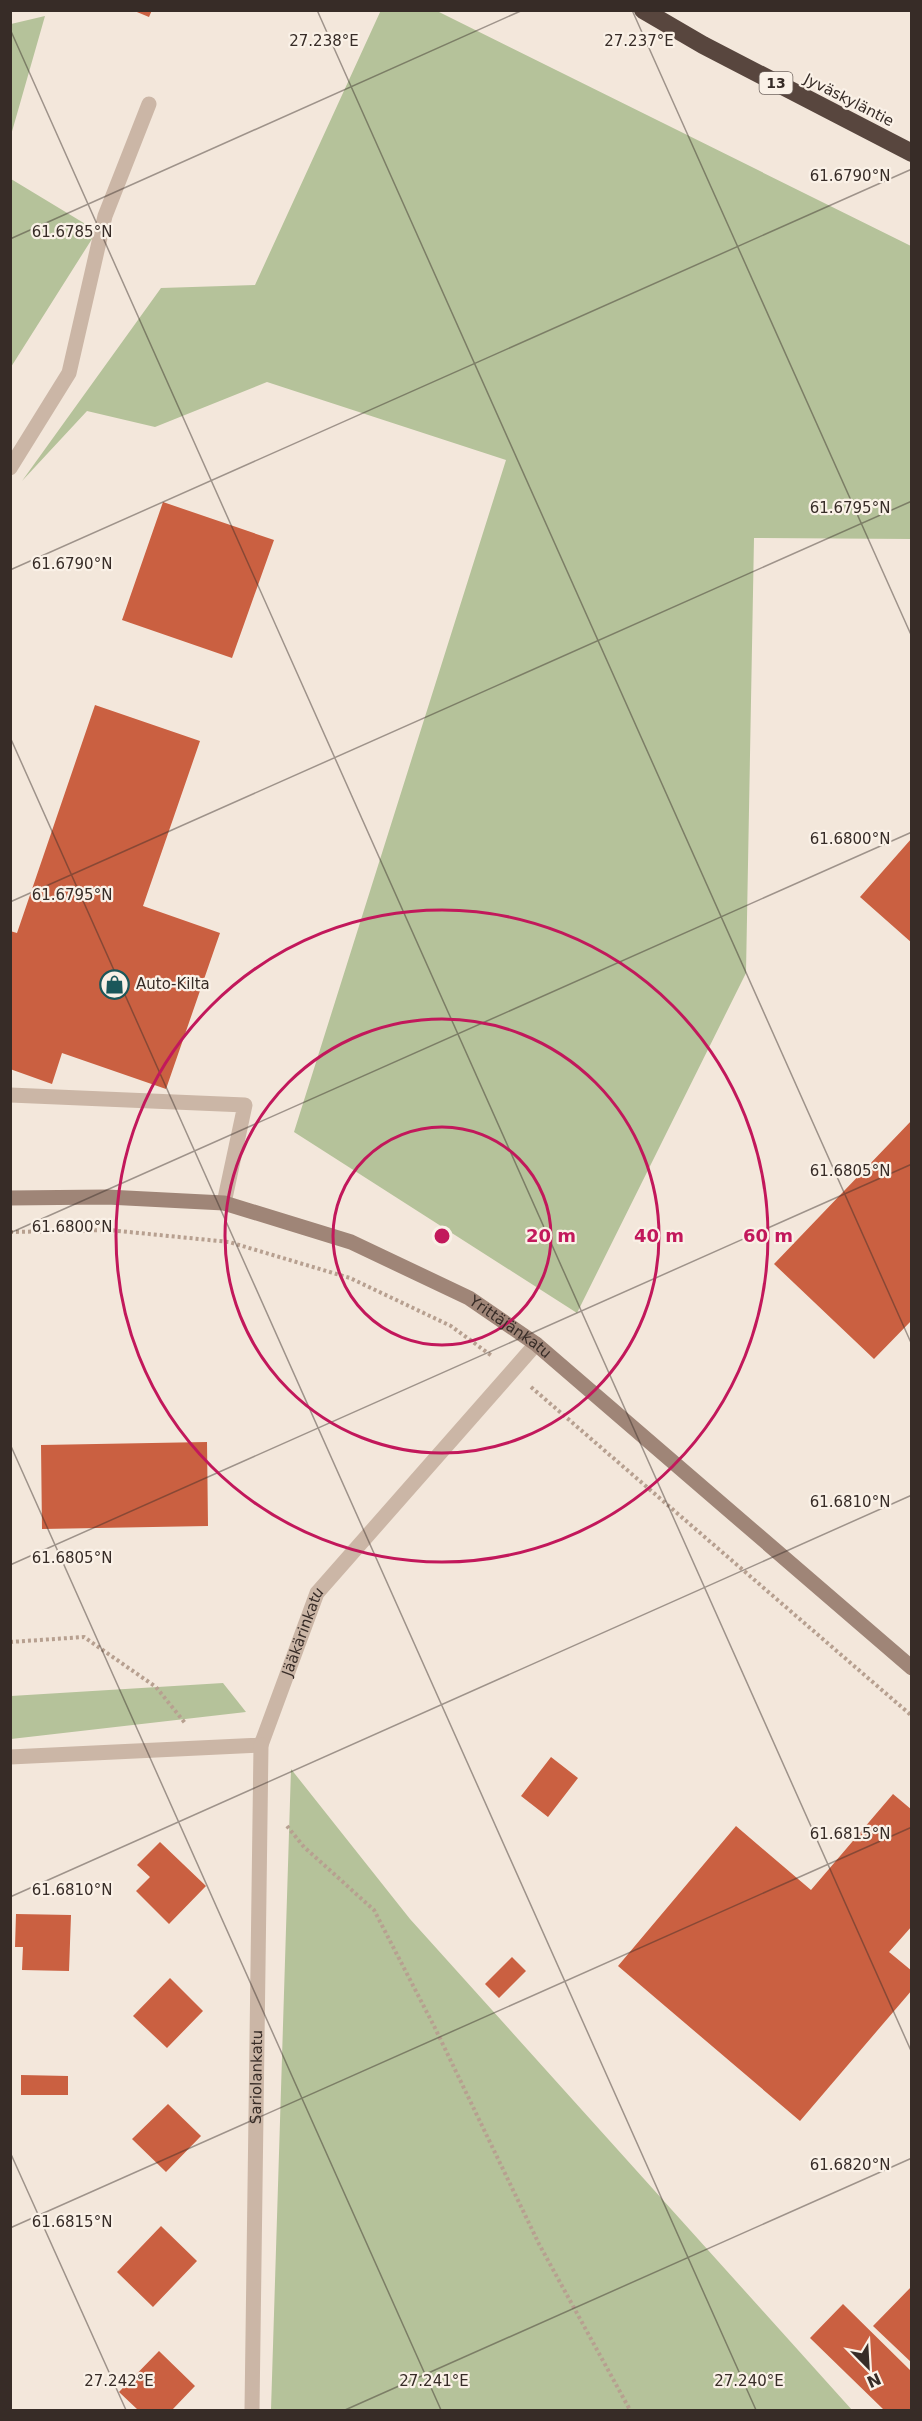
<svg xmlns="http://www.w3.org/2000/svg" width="922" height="2421" font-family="'DejaVu Sans',sans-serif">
<rect width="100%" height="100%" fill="#f3e7db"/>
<path fill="#b5c29a" d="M381,10l56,1 474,235v293l-157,-1 -8,435 -169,340 -283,-181 212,-672 -239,-78 -112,45 -68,-16 -65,70 139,-193 94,-3z
M45,16l-34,119v-111z
M11,179l86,52 -86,136z
M223,1683l23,29 -235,27v-43z
M291,1769l119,150 442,491h-581z"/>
<path fill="#ca6041" d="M132,10h20l-3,7z
M163,502l111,38 -42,118 -110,-38z
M95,705l105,36 -57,165 77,27 -54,156 -104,-36 -10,31 -42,-15v-138l7,2z
M912,838v105l-52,-46z
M912,1120v200l-38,39 -100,-95z
M207,1442l1,84 -166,3 -1,-84z
M551,1757l27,21 -30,39 -27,-21z
M893,1794l19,16v116l-23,26 23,19v19l-112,131 -182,-155 118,-140 75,64z
M160,1842l46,44 -37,38 -33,-33 14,-14 -13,-12z
M16,1914l55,1 -2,56 -47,-1 1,-23h-8z
M512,1957l14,14 -27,27 -14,-14z
M170,1978l33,33 -36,37 -34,-32z
M21,2075l47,1v19h-47z
M168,2104l33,32 -35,36 -34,-33z
M161,2226l36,35 -44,46 -36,-35z
M912,2286v77l-39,-37z
M843,2304l69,68v38h-28l-74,-72z
M159,2351l36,35 -23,24h-34l-19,-18z"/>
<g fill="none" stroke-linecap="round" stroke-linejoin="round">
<path stroke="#b7a090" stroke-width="4" stroke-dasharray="3 3" stroke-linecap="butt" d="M10,1232l99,-2 120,12 121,36 101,48 41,30
M531,1387l381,329
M10,1642l74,-5 72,50 29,36
M287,1826l17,21 70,63 61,118 104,216 91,166"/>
<path stroke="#cbb6a6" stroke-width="15" d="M10,468l59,-95 36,-157 44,-112
M10,1095l235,10 -21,98"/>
<g stroke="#cbb6a6" stroke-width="15">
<path id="s1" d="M10,1757l251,-12 56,-152 219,-249"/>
<path id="s2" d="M252,2410l9,-665"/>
</g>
<path stroke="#9f8577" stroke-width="15" id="s3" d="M10,1198l97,-1 117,6 127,39 118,56 67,46 376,324"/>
<path stroke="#58463e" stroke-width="18" d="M643,10l60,35 209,108"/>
</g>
<path fill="none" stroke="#372c27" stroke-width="1.5" stroke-opacity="0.45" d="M317,10l595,1335M632,10l280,627M10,29l902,2024M10,239l513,-229M10,570l902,-401M10,737l746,1673M10,902l902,-401M10,1233l902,-401M10,1444l431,966M10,1565l902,-401M10,1897l902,-402M10,2152l116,258M10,2228l902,-401M345,2410l567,-252"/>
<g fill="none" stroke="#c2185b" stroke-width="3">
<circle cx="442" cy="1236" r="109"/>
<circle cx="442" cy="1236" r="217"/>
<circle cx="442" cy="1236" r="326"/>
</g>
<defs>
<symbol id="shop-ring" viewBox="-11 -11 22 22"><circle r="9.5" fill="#faf1e7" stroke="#1b575a" stroke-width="1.5"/><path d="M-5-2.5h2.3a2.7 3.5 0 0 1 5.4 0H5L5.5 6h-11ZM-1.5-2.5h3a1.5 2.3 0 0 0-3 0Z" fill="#1b575a"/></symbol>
</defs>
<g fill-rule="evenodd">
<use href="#shop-ring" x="98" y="968" width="33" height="33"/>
</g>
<g text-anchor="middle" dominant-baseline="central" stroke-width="4.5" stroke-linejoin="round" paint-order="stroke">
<rect fill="#faf1e7" stroke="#726761" stroke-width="1.5" x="759.5" y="72" width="33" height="22" rx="4.5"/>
<g font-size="14" font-weight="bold" fill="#372c27">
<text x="776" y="83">13</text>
</g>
<g font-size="15" fill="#372c27" stroke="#faf1e7">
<text transform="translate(849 100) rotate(27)">Jyväskyläntie</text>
<text stroke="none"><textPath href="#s3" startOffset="528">Yrittäjänkatu</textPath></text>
<text stroke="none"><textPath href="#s1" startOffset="372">Jääkärinkatu</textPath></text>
<text stroke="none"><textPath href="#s2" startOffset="333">Sariolankatu</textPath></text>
</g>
<g font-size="15" fill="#372c27" stroke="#faf1e7" text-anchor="start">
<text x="136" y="984">Auto-Kilta</text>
</g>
</g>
<g font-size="15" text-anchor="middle" fill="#372c27" stroke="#faf1e7" stroke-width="4.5" stroke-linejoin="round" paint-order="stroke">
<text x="324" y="46">27.238°E</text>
<text x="639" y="46">27.237°E</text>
<text x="850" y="181">61.6790°N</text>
<text x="72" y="237">61.6785°N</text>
<text x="850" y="513">61.6795°N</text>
<text x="72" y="569">61.6790°N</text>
<text x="850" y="844">61.6800°N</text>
<text x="72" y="900">61.6795°N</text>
<text x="850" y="1176">61.6805°N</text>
<text x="72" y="1232">61.6800°N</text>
<text x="850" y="1507">61.6810°N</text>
<text x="72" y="1563">61.6805°N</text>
<text x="850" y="1839">61.6815°N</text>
<text x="72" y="1895">61.6810°N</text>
<text x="850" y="2170">61.6820°N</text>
<text x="72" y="2227">61.6815°N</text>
<text x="119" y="2386">27.242°E</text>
<text x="434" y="2386">27.241°E</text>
<text x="749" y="2386">27.240°E</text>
</g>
<circle cx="442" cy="1236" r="9" fill="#c2185b" stroke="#faf1e7" stroke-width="3"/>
<g font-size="18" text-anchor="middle" font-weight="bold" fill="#c2185b" stroke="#faf1e7" stroke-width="4.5" stroke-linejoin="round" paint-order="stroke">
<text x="551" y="1242">20 m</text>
<text x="659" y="1242">40 m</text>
<text x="768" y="1242">60 m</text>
</g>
<rect width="922" height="2421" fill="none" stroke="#372c27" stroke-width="24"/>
<g transform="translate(868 2367) rotate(156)" stroke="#faf1e7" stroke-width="4.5" paint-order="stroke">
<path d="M0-4.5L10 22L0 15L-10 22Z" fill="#372c27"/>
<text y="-9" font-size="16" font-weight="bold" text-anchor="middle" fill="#372c27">N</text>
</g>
</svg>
